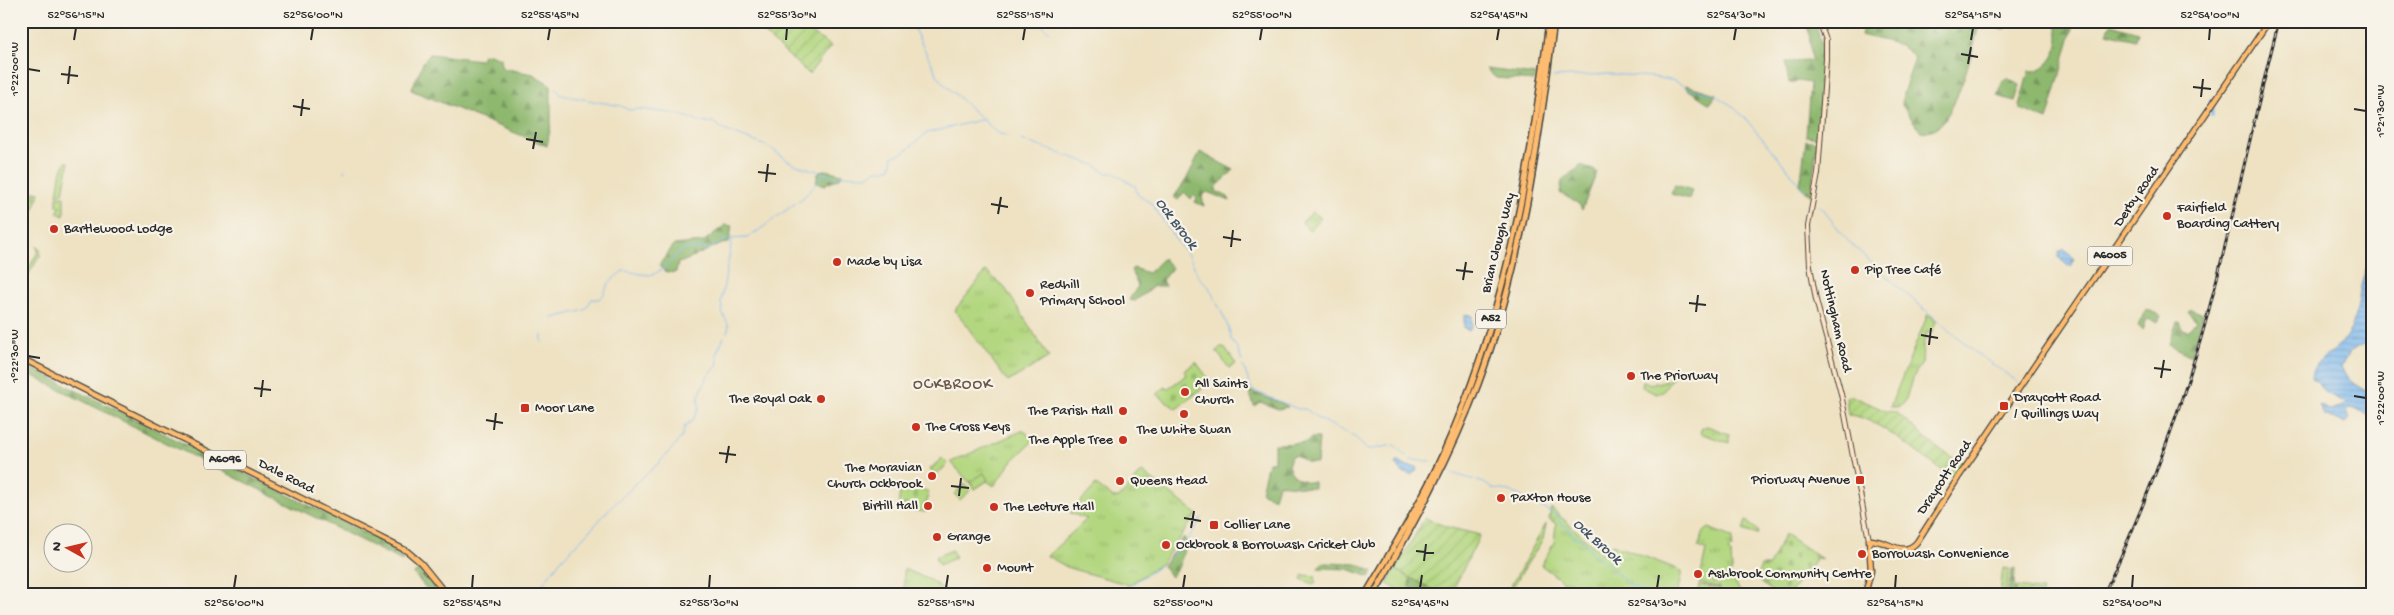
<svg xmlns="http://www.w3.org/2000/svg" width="2394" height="615" font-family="'Gochi Hand',sans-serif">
<defs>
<pattern id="grass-tufts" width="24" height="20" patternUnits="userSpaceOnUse" patternTransform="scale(1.25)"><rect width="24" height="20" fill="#b3d780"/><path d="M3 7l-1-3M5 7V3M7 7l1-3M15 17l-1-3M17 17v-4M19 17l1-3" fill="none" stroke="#9ab96f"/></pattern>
<pattern id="forest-firs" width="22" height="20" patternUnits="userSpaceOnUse" patternTransform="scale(1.25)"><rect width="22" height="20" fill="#8eb86e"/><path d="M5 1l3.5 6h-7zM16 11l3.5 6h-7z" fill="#74965b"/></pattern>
<pattern id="cemetery-stones" width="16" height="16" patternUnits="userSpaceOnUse" patternTransform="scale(1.25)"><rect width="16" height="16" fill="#b3d780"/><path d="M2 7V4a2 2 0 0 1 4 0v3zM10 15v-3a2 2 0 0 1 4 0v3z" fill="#9ab96f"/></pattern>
<pattern id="garden-furrows" width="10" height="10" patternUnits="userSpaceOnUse" patternTransform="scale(1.25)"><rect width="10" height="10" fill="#b3d780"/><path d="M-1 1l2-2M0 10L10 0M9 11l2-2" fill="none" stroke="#9ab96f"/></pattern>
<pattern id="water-rules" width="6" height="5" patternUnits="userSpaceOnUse" patternTransform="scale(1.25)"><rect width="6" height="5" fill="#7db9ef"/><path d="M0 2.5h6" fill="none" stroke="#6797c2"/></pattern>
</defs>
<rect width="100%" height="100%" fill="#f7f3e8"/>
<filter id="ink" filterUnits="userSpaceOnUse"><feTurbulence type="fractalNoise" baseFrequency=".02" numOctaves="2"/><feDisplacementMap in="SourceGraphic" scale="10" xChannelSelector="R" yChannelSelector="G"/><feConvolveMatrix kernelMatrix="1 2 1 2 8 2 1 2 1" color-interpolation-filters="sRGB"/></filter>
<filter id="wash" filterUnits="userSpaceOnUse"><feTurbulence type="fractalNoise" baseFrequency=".0096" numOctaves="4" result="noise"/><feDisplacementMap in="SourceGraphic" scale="20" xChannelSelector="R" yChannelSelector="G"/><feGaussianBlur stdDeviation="1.12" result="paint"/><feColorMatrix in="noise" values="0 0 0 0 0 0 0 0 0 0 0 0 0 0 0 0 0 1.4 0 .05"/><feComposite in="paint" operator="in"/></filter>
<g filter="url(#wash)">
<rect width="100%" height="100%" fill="#eee2c3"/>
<path fill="url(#grass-tufts)" stroke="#6f8156" d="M66,162h3l-6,31 -6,2 3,-20z
M64,196v20l-7,-3 3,-6 -3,-1v-9z
M1313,212l8,6 -12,13 -7,-9z
M37,246l3,3v7l-19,30v-5l17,-29z
M986,271l19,17 44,69 -41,25 -53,-72z
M1928,314l8,7 -4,12 -4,-2 -5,14 -1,18 -10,16 -7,23 -6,5h-9z
M1221,347h3l12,17 -7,4 -13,-17z
M1672,373v5l-9,14 -7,2 -14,-7 1,-6 8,3 18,-4z
M1707,426l22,8v9l-29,-10 2,-5z
M1024,430l9,11 -20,19 -19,26 -7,-5 -12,8 -24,-27z
M1142,472l55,42 -36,50 -32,21 -60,-17 -22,-12 40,-37 -17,-6 26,-28 18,13h5z
M1551,508l51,46 10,-10 70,27 -5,23 -99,-1 -37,-28 13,-22 2,-19 -7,-5z
M1746,521l12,10 -1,4 -14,-5z
M1546,524l-3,15 -33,52 -1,-2z
M1709,528l24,10 -1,9 -4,3 3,4 1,17 -3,3 5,5 7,15h-23l1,-7 -20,-4 7,-33 -8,-3 6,-15z
M2003,568l6,1 -3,25h-6z
M904,569l26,11 20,14h-46z
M1395,570l16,8 -2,7 8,9h-10l-20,-10z
M1303,575l12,1 1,6 -3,2 -12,-5z
M2016,587l26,3 -1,4 -12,-3 -4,3 -9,-1z"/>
<path fill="url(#forest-firs)" stroke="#5c724c" d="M1805,21h10l8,29 -5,88 -12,-2 4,-53 -12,-2 -9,2 -4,-21 27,-1 -3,-29z
M1865,21h115c-7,27 -21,86 -41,105 -5,4 -11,5 -18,6l-19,-27 1,-12 12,-34c-9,-17 -37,-19 -54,-24z
M1985,21l19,3 2,4 -1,1 -20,-4z
M2111,24l27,8 -2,8 -29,-7z
M2056,25l17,3 -26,92 -26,-11 -2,-4 10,-34c22,1 34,-26 27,-46z
M430,54l50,6 3,-5 6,-1 12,4 1,10 31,6 18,11v39l-4,22 -136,-56 13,-29z
M1486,69l49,6 -1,6 -38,-3z
M2007,78l13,7 -5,16 -18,-5 6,-16z
M1686,85l30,9 -6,10 -24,-16z
M1806,140l11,2 -6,54 -11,-10z
M1200,152l34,18 -18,17v4l12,6 2,4 -23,-9 -5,5 2,9 -9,-4 2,-4 -4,-3 -2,4 -7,-7 -6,8 -4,-3 12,-17z
M1582,165l15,7 -15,38 -3,-6 -19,-11 2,-13z
M826,170l16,4 -1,3 -11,6 -3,-1 -1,3 -10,-2 3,-12z
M1675,185l17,5 -3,9 -18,-5z
M725,225l7,1 -3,17c-11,-1 -37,17 -51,20l-2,9c-7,2 -14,-1 -17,-7l15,-20 29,-3z
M1163,258l9,10 -10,12 3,6h-11l-19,15 -6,-1 9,-14 -7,-16 2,-2 15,5z
M2146,309l15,7 -3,6 -11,-3 -4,11 -5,-4z
M2191,309l12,5 -12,42 -22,-12 8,-22h2l3,7 6,2 8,-10 -8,-9z
M21,363l366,181 16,15 -1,2 -381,-191z
M1249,391l35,13 4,3 -10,2 -18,-7 -6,4z
M1311,438h8l-2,25 -10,-1 -12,-7 -4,1 -3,10c5,12 14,16 26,16v6l-36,-4 -4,14 -13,-6 7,-30h6v-18l32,-1z
M1184,537l3,8 -9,23 -7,9 -8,-11z
M1322,563l34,1 17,7 -3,6 -22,-8 -30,-1z
M2012,569h3l-1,18 3,7h-9z
M418,570l22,24h-9l-17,-20z
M1411,578l30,16h-24l-8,-9z"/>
<path fill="url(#cemetery-stones)" stroke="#6f8156" d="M21,189l19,4 -15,40 -4,-1z
M1196,362l15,20 -35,27 -19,-15 8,-7 2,2 20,-14 -3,-4z
M900,489l28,2 -2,21 -28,-3z
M1785,534l37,25 -6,-1 -26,36h-15l-19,-16 5,-12h8z"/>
<path fill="url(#garden-furrows)" stroke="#6f8156" d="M777,21h16l38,25 -22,28 -48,-43z
M1850,395l36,16 10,1 41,36 27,16 -10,13c-30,-15 -75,-61 -106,-62l-2,-17z
M942,458l6,6 -12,11 -6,-6z
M1425,518l22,9 33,8 -29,59h-9l-47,-24z"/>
<path fill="#b3d780" stroke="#6f8156" d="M984,473l4,7 -13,9 -5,-7z
M965,484l6,6 -11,10 -6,-6z
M952,550l3,8 -16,7 -4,-8z
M1699,585l20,3 -1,6h-20z"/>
<path fill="url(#water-rules)" stroke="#54728d" d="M2064,249l10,9 -3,7 -3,1 -9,-8v-6z
M2373,256v67l-7,20 -17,9 -8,15 8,13 24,15v23l-12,-7 -10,-3 -4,3 3,8 -6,4 -20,-8 -5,-10 10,5 15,-4 2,-3 -22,-11 -7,-11 -6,-3c1,-19 24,-24 32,-37 3,-5 8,-11 10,-17 9,-25 4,-43 20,-68z
M1467,314l5,2v10l-3,5 -5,-3v-12z
M1397,461l8,5 12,1 -1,4 -5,4 -9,-3 -7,-7z"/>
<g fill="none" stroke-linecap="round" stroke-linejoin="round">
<path stroke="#7db9ef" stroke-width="1" d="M910,21l30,59 57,53 11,3
M1039,21l10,11
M1553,77l57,-3 43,3 22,4 15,8 23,5 18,11 14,13 60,72
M556,88l5,7 60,11 8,4 10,-1 39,5 27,9 8,-1 11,8 45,17 24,17 31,9
M1021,140l74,25 11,8h8l21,13 3,9 14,9 28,42c9,7 14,20 18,30 3,5 8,7 11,11 5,11 23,43 22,53l6,8 5,13
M344,172l1,-2
M1820,206l29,36 55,50 71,60 43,30
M553,318l32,-8 7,-11c11,2 12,-6 16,-14 2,-5 10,-10 15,-14 9,0 23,6 30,3 28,-10 13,-31 55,-24l19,-11 20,-1 8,-5 49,-36 21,-24 11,5 4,-3 27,1 9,-6h9l6,-3 2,-11 10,-3 24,-20 57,-14
M727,332l2,-6 -6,-12 -2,-13 11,-61
M542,342v-7
M1243,366l9,24 46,19h8l11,9 38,19 12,13 27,-5 16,15 21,1
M1451,473l33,10 9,6 17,2 48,25 2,8 10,5 2,7 10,3 11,15 12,8 22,21 21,11
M1170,557l8,-8 4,-1 20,-30
M535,594l26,-34 37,-38c3,-5 29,-31 32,-32l4,-6 23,-19 25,-28 3,-11 8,-6 6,-12 -1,-10 9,-21 11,-12 -1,-13 7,-15
M1117,594l44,-29"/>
<path stroke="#7db9ef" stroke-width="4" d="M2211,100l1,15"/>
</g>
</g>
<g filter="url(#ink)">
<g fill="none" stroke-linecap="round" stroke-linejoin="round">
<defs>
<path id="secondary" d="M1819,21l7,19v19l-8,115 -10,52 2,40 6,34 25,94 28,146"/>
<path id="primary" d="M21,358l386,193 14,12 25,31
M1865,594l6,-23 -2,-31c18,-1 34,19 48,2l41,-64 311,-457"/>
<path id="highway" d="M1366,594c27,-46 55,-91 77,-140 62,-136 88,-286 106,-433
M1374,594c39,-69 76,-136 104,-210 43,-114 61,-242 76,-363"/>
</defs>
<use href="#secondary" stroke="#484642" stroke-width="6"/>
<use href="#primary" stroke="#484642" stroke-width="7"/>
<use href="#highway" stroke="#484642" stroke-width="8"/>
<use href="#secondary" stroke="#fee4c6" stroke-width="4"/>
<use href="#primary" stroke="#fdbc70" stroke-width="4.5"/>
<use href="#highway" stroke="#fdbc70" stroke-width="5"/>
<defs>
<path id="rail" d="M2104,594c39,-83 71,-168 97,-256 30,-104 50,-212 78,-317"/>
</defs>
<use href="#rail" stroke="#2b2b2b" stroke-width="3"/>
<use href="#rail" stroke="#f7f3e8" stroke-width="1" stroke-dasharray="4" stroke-linecap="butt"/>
</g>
</g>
<path fill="none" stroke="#2b2b2b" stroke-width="2" d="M74,40l2,-12M311,40l2,-12M548,40l2,-12M786,40l1,-12M1023,40l2,-12M1260,40l2,-12M1497,40l2,-12M1734,40l2,-12M1971,40l2,-12M2209,40l1,-12M1961,54l17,3M1968,64l3,-17M28,69l12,2M61,74l17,2M68,84l2,-18M2193,87l18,2M2201,97l2,-18M293,106l17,3M2354,109l12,2M301,116l2,-17M526,139l17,3M533,149l3,-17M758,172l18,2M766,182l2,-18M991,204l17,3M998,214l3,-17M1223,237l18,3M1231,247l2,-17M1456,270l17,2M1463,280l3,-18M1689,303l17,2M1696,312l2,-17M1921,335l17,3M1929,345l2,-17M28,356l12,2M2154,368l17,2M2161,378l3,-18M254,388l17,2M2354,396l12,2M261,397l2,-17M486,420l17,3M494,430l2,-17M719,453l17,2M726,463l3,-17M951,486l18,2M959,496l2,-18M1184,518l17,3M1191,528l3,-17M1416,551l18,2M1424,561l2,-17M234,588l2,-13M472,588l1,-13M709,588l1,-13M946,588l2,-13M1183,588l2,-13M1420,588l2,-13M1657,588l2,-13M1895,588l1,-13M2132,588l1,-13"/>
<g fill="#c8321e" stroke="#f7f3e8" stroke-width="2">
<circle cx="2167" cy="216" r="5"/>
<circle cx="54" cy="229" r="5"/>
<circle cx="837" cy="262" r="5"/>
<circle cx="1855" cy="270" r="5"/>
<circle cx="1030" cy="293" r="5"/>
<circle cx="1631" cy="376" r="5"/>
<circle cx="1185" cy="392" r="5"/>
<circle cx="821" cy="399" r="5"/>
<rect x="1999" y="401" width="10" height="10" rx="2.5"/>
<rect x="520" y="403" width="10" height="10" rx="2.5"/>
<circle cx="1123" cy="411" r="5"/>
<circle cx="1184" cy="414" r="5"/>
<circle cx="916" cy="427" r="5"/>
<circle cx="1123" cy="440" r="5"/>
<circle cx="932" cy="476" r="5"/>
<rect x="1855" y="475" width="10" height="10" rx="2.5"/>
<circle cx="1120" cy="481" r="5"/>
<circle cx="1501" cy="498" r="5"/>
<circle cx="928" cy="506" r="5"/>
<circle cx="994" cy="507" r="5"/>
<rect x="1209" y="520" width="10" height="10" rx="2.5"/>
<circle cx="937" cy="537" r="5"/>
<circle cx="1166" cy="545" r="5"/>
<circle cx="1862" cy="554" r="5"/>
<circle cx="987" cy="568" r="5"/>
<circle cx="1698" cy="574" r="5"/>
</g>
<g text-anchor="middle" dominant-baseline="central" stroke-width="4.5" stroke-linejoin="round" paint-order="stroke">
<g fill="#f7f3e8" stroke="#686764" stroke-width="1">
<rect x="2087.5" y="246.5" width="45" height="19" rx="4"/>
<rect x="1476" y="309.5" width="30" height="19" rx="4"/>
<rect x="204" y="450.5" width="42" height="19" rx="4"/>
</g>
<g font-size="12" font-weight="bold" fill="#2b2b2b">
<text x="2110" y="256">A6005</text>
<text x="1491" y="319">A52</text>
<text x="225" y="460">A6096</text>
</g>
<g font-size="14" fill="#2b2b2b" stroke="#f7f3e8">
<text transform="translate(2137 197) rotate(-56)">Derby Road</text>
<text transform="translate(1499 243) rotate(-76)">Brian Clough Way</text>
<text transform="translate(1835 321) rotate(77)">Nottingham Road</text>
<text transform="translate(286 477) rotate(27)">Dale Road</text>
<text transform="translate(1945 478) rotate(-56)">Draycott Road</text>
</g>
<g font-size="14" fill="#2b2b2b" stroke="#f7f3e8" text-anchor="start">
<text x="2177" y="208">Fairfield<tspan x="2177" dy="16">Boarding Cattery</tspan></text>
<text x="64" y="229">Bartlewood Lodge</text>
<text x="847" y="262">Made by Lisa</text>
<text x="1865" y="270">Pip Tree Café</text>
<text x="1040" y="285">Redhill<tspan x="1040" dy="16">Primary School</tspan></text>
<text x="1641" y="376">The Priorway</text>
<text x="1195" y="384">All Saints<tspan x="1195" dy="16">Church</tspan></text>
<text x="2014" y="398">Draycott Road<tspan x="2014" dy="16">/ Quillings Way</tspan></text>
<text x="811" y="399" text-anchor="end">The Royal Oak</text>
<text x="535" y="408">Moor Lane</text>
<text x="1113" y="411" text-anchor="end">The Parish Hall</text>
<text x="926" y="427">The Cross Keys</text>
<text x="1184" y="430" text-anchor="middle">The White Swan</text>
<text x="1113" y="440" text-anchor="end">The Apple Tree</text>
<text x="922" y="468" text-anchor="end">The Moravian<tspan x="922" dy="16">Church Ockbrook</tspan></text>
<text x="1850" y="480" text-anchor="end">Priorway Avenue</text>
<text x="1130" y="481">Queens Head</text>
<text x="1511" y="498">Paxton House</text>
<text x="918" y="506" text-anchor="end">Birtill Hall</text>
<text x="1004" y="507">The Lecture Hall</text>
<text x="1224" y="525">Collier Lane</text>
<text x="947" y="537">Grange</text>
<text x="1176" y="545">Ockbrook &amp; Borrowash Cricket Club</text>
<text x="1872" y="554">Borrowash Convenience</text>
<text x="997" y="568">Mount</text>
<text x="1708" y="574">Ashbrook Community Centre</text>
</g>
<g font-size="15" font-style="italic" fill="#445666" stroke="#f7f3e8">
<text transform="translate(1176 224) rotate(53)">Ock Brook</text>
<text transform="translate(1597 542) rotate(42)">Ock Brook</text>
</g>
<g font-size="16" letter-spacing="1" fill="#6b5846" stroke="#f7f3e8">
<text x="953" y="385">OCKBROOK</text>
</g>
</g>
<rect width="2394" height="615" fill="none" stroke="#f7f3e8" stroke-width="55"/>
<g transform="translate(68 548) rotate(278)"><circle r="24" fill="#f7f3e8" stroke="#a5a39c"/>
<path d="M0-4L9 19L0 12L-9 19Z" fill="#c8321e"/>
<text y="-8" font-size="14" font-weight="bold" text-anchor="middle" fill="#2b2b2b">N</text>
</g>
<rect x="28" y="28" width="2338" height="560" fill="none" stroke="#2b2b2b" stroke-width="2"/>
<g font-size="12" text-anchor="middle" fill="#2b2b2b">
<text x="76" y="18">52°56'15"N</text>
<text x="313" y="18">52°56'00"N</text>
<text x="550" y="18">52°55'45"N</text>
<text x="787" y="18">52°55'30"N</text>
<text x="1025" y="18">52°55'15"N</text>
<text x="1262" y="18">52°55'00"N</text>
<text x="1499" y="18">52°54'45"N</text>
<text x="1736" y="18">52°54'30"N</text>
<text x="1973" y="18">52°54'15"N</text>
<text x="2210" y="18">52°54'00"N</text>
<text transform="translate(14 69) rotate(-90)" y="4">1°22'00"W</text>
<text transform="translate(2380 111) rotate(-90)" y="4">1°21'30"W</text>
<text transform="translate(14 356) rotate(-90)" y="4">1°22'30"W</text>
<text transform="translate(2380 398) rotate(-90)" y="4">1°22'00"W</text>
<text x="234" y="606">52°56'00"N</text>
<text x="472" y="606">52°55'45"N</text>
<text x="709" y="606">52°55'30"N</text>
<text x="946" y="606">52°55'15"N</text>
<text x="1183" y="606">52°55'00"N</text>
<text x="1420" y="606">52°54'45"N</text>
<text x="1657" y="606">52°54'30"N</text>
<text x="1895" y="606">52°54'15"N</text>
<text x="2132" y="606">52°54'00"N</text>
</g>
</svg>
